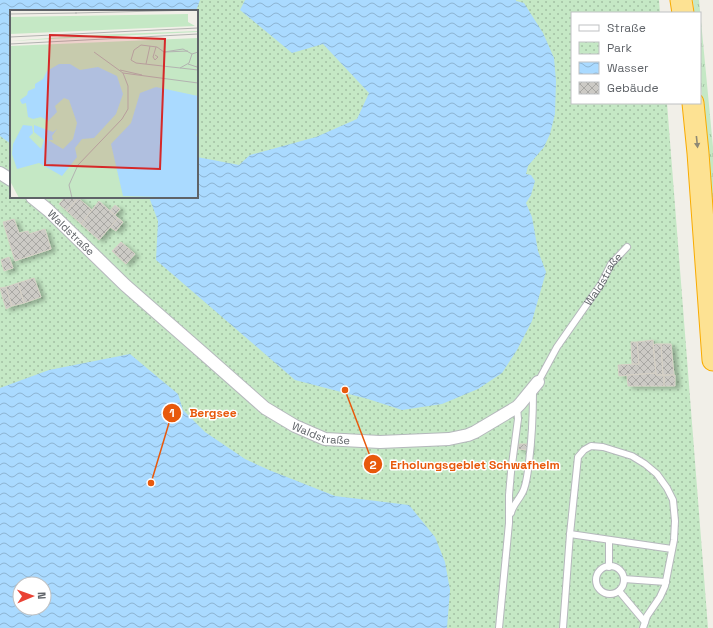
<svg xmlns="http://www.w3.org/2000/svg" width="713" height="628" font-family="'Space Grotesk',sans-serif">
<defs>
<pattern id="grass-tufts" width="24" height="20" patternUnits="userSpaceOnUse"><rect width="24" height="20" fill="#c5e8c5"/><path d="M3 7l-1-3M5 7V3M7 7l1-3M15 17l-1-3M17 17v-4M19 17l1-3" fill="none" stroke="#a3c0a4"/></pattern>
<pattern id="park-dots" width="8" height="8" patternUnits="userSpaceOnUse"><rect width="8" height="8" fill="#c5e8c5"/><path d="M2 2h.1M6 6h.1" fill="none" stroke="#a3c0a4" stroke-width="1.8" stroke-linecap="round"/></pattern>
<pattern id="water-waves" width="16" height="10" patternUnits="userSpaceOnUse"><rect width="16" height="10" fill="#aadaff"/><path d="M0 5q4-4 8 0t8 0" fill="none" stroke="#8eb4d2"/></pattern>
<pattern id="building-cross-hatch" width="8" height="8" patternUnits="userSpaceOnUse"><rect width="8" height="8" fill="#cccac5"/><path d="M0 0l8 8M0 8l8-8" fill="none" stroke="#a9a8a4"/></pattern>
<filter id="shadow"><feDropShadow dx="4.5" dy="2.5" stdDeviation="2" flood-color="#0004"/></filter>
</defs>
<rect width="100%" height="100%" fill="#f1efe8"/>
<path fill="url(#grass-tufts)" d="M693,0h6l14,147v73l-13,-145v-62h-6z"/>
<path fill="url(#park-dots)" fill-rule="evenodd" d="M0,0h659l1,13h-88v90h95l41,525h-708zM11,11h186v186h-186zM20,584h24v24h-24z"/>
<path fill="url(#water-waves)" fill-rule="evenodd" d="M0,0h200l-4,11h-58l-1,-3 -2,3h-124v133l-11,-8z
M245,0h271v1l8,2 19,30 11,25 2,23 -1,33 -5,20 -6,13 -16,19 -2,8 5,1 4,6 -4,14 -5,8 6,14 6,34 8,21 -14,49 -15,29 -15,23 -24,16 -36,15 -40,6 -34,-11 -73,-19 -139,-120 2,-39 -9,-24h48v-40l42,8 11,-10 66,-18 41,-18 12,-26 -46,-49 -31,9 -52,-43z
M130,354l48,40 5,16 22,22 40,27 24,11 66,26 74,9 26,32 10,25 5,28 -3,38h-447v-240l49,-18zM20,584h24v24h-24z"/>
<path fill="url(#building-cross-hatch)" stroke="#d6d1c6" filter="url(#shadow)" d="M65,197h12l1,1 -11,13 -8,-7z
M78,198l14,12 -11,14 -14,-13z
M99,201l19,17 -19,22 -18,-16z
M115,205l5,4 -5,6 -5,-4z
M118,218l5,4 -7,9 -6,-4z
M14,219l5,14 9,-2 1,3 16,-5 6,20 -36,12 -12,-39z
M121,242l14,12 -9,10 -14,-13z
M9,257l4,11 -9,3 -3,-11z
M34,278l7,19 -17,6 -6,-20z
M18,283l6,20 -12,3 -6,-19z
M6,287l6,19 -6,3 -6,-21z
M653,340l3,33 -37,3 -1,-11 21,-1 -2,-22z
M631,342h6l2,22h-7z
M656,344h5l2,31h-7l-3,-30z
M661,344h10l3,31h-11z
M656,373v2h8v11h-36l-1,-11z
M664,375h11v11h-11z
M519,444h10v6l-11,-1z"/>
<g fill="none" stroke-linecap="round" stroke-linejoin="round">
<defs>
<g id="service">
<path id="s1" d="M538,382l19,-35 44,-63 10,-20 16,-17"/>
<path d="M511,513c2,-9 10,-15 13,-24 3,-8 4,-18 5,-27 3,-24 4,-47 4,-71"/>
<path d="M570,534l102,15"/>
<circle cx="610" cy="580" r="14"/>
<path d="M609,567v-27"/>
<path d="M624,579l42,3"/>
<path d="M619,591l26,31"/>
<path d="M499,628l10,-105v-28l2,-23 7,-53 -1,-12"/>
<path d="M563,628l7,-94 8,-77 6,-7 7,-4 12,1 29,9 13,8 12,10 10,14 6,12 2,21 -1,19 -9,46 -5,11 -13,19 -4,12"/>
</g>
<g id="minor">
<path d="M0,173l11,7"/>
<path id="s2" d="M32,197l16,13 77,75 80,70 60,53 30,18 30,13 55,3 69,-3 19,-4 7,-3 42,-25 3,-3 18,-22"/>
</g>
<path id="motorway" d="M681,0l2,13
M693,103l5,50 15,207"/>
</defs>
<use href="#service" stroke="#b5b8bc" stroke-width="8"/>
<use href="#minor" stroke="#b5b8bc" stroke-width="14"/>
<use href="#motorway" stroke="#f9ab00" stroke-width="23"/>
<use href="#service" stroke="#fff" stroke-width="6"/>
<use href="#minor" stroke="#fff" stroke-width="12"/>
<use href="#motorway" stroke="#fde293" stroke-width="21"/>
</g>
<defs><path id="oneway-solid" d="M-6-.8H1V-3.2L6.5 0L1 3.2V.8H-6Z"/></defs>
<use fill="#8e8975" href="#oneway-solid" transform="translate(697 142) rotate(84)"/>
<g text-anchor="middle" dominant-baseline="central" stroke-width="3" stroke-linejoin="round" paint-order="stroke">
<g font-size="11" fill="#5f6368" stroke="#fff">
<text stroke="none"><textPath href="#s2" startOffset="53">Waldstraße</textPath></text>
<text stroke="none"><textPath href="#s1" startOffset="122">Waldstraße</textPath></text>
<text stroke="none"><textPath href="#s2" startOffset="377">Waldstraße</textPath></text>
</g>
</g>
<g transform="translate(10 10)">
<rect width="188" height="188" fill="#f1efe8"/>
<path d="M188,21v1l-188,9 82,-6z" fill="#c5e8c5"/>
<path d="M178,4v8l7,4 -185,8v-17z" fill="#c5e8c5"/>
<path d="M188,28v160h-179l-9,-17v-135z" fill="#c5e8c5"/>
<path d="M49,54h11l10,6 18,-3 19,9 6,18 -7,20 -22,24 -12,1 -7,9 2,9 -15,19 -23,-13 -22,6 -5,-15 1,-10 10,-19 9,1 1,7 -4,4 12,12 3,-9 -10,-8v-7l19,7 4,-3 -5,7 1,4h-5l15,9 10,-10 4,-16 -8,-23 -5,-2 -9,8 2,6 -9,9 -7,-4 -8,2 -5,-2 -2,-14 -4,1 -2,-4 7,-5 1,-4 7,-3v-4l8,-5 4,-8zM146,77l42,9v37l-2,2 2,2v61l-75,-2 -12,-52 20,-21 9,-30z" fill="#aadaff"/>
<path fill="none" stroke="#b3b3b1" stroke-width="1" d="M65,3l123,-3M0,4l67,-1M0,27l188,-9M0,34l188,-10M154,41v15M155,42l23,-1M188,42l-6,2 -9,-5 -19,3 -7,-5 -16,-2 -7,5 -3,10 5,3 62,7M145,45l3,2 -3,3 -2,-3 3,-10M136,54l4,-18M178,54l9,3 1,-4M170,58l9,-5 3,-9M110,60l22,5M113,63l75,10M62,188l-3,-13 9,-20 44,-46 6,-10v-23l-5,-13 -29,-21"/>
<path fill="#d62828" fill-opacity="0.15" stroke="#d62828" stroke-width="2" d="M40,25l115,4 -5,130 -115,-4z"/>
<rect width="188" height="188" fill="none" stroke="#5f6368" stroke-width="2"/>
</g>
<path fill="none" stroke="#e8590c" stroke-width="1.5" d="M151 483L172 413M345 390L373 464"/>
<g fill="#e8590c" stroke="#fff" stroke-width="1.5">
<circle cx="151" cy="483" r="4"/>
<circle cx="345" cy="390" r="4"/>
<circle cx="172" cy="413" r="10"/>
<circle cx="373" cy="464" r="10"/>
</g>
<g font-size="12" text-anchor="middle" font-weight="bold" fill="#fff">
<text x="172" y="417">1</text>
<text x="373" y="469">2</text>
</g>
<g font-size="12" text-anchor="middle" font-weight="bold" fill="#e8590c" stroke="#fff" stroke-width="3" stroke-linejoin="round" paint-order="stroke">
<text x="213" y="417">Bergsee</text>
<text x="475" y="469">Erholungsgebiet Schwafheim</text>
</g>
<rect x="571" y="12" width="130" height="92" fill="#ffffff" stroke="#bfc1c3"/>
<rect x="579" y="25" width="20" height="6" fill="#ffffff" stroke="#bfc1c3"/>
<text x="607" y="32" font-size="12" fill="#5f6368">Straße</text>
<rect x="579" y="42" width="20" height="12" fill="url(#park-dots)" stroke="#bfc1c3"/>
<text x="607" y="52" font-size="12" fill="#5f6368">Park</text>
<rect x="579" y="62" width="20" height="12" fill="url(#water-waves)" stroke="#bfc1c3"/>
<text x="607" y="72" font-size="12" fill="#5f6368">Wasser</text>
<rect x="579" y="82" width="20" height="12" fill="url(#building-cross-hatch)" stroke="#bfc1c3"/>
<text x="607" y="92" font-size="12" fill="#5f6368">Gebäude</text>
<g transform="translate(32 596) rotate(88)"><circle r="19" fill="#ffffff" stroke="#bfc1c3"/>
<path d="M0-3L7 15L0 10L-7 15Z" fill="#ea4335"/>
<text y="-6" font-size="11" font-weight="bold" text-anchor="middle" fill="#5f6368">N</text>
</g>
</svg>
